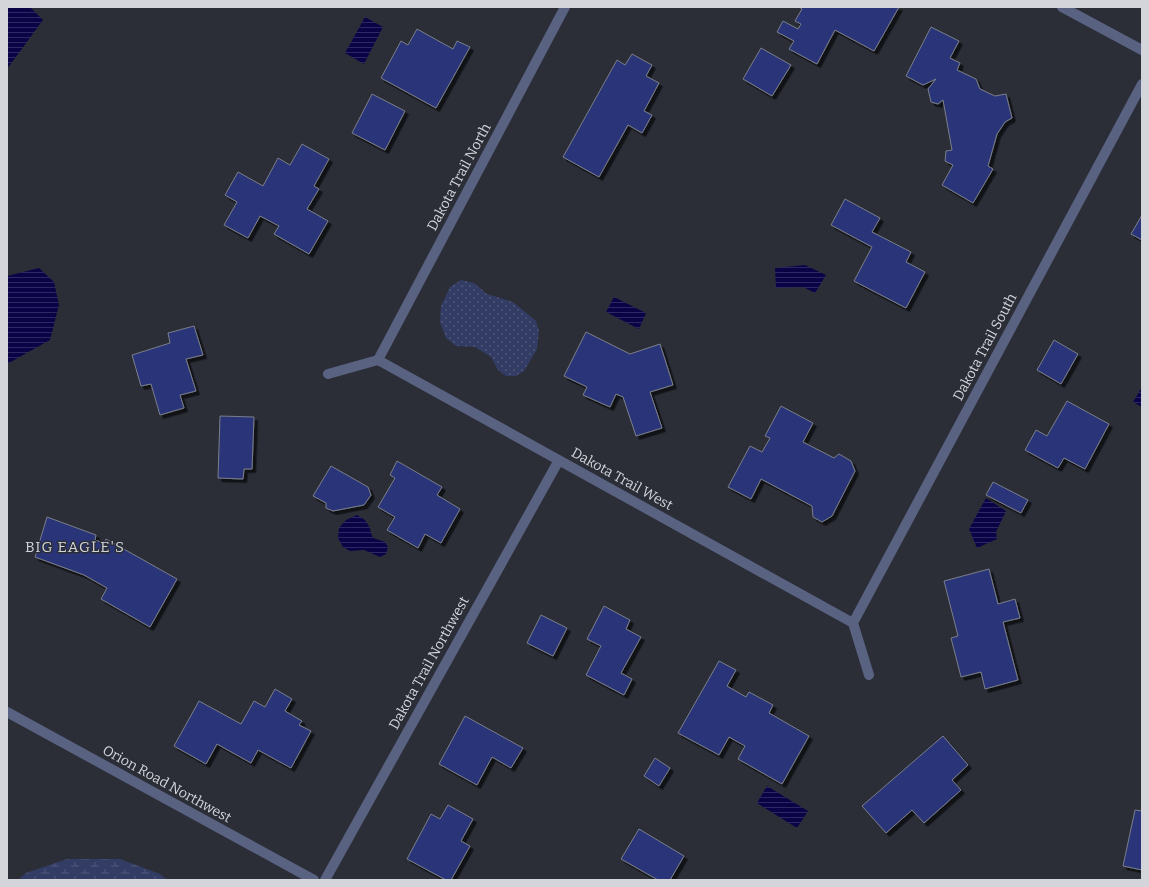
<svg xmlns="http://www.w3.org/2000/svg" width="1149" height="887" font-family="Bitter,serif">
<defs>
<pattern id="grass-dots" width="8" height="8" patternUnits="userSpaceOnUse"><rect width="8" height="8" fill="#333c64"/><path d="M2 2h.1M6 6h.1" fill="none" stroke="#50577a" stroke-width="1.8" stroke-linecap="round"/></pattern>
<pattern id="wetland-marsh" width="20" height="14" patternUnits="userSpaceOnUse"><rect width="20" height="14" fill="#333c64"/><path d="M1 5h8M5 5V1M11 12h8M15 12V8" fill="none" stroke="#50577a"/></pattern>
<pattern id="water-rules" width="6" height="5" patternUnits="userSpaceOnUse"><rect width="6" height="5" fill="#0a0447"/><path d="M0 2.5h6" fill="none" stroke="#2d2861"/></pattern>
<filter id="shadow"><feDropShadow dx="3.5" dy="3.5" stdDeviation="0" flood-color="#0009"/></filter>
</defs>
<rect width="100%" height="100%" fill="#2b2e37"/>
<path fill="url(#grass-dots)" d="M461,280l13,3 13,11 26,8 23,19 3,10 -2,18 -13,22 -8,5h-10l-8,-6 -7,-13 -16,-10 -19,-1 -10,-8 -6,-16 1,-16 9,-19z"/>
<path fill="url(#wetland-marsh)" d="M67,859h53l40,15 7,6h-149l8,-7z"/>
<path fill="url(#water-rules)" d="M7,7h23l13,13 -36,49z
M365,17l18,10 -19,37 -19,-11z
M805,265l21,10 -11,18 -12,-6 -27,1 -1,-20z
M39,268l15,14 5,23 -9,35 -43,24v-88z
M614,297l32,16 -7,16 -33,-17z
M1142,387v20l-9,-5z
M986,498l20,13 -10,21 1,7 -20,9 -8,-19z
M357,515l8,5 5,8 1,5 2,5 12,4 3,5 -2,7 -6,3 -16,-7 -14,1 -7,-4 -5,-9 1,-10 7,-8z
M767,786l41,25 -11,17 -40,-25z"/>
<path fill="#2b3679" stroke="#7a7e89" filter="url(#shadow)" d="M799,7h100l-25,44 -39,-21 -18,34 -28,-15 5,-8 -17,-9 6,-11 15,8 3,-5 -6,-3 7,-12z
M931,27l28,14 -9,17 10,5 -3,7 19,9 4,10 15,7 11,-2 6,24 -7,4 -8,12 -9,32 5,3 -20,34 -31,-18 11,-20 -8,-4 1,-10 6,-1 -9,-50 -5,4 -7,-2 -3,-13 8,-10 -13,6 -17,-9z
M417,29l36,20 4,-8 13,6 -34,61 -55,-30 20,-37 7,4z
M761,48l30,17 -19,31 -29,-17z
M632,54l20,11 -6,11 13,7 -15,28 8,4 -10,18 -14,-8 -29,52 -36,-20 54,-97 8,5z
M372,94l33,17 -20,39 -33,-17z
M302,144l27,15 -15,27 5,3 -12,20 21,12 -19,33 -35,-20 5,-8 -19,-10 -12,22 -24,-13 13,-23 -12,-7 13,-23 25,14 15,-28 12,7z
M845,199l35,19 -8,14 39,20 -5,10 19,10 -19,36 -52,-27 18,-34 -41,-22z
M1142,215v25l-11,-6z
M194,326l9,29 -17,4 10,32 -16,4 4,13 -24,7 -9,-31 -10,2 -9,-31 38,-12 -2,-10z
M586,332l44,22 30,-10 13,41 -23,7 12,36 -26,8 -13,-39 -7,-3 -6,13 -27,-12 4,-8 -23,-11z
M1054,340l24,14 -17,30 -24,-14z
M1067,401l42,23 -24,45 -21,-11 -6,10 -33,-18 11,-20 11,6z
M781,406l32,17 -10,19 31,16 5,-4 12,7 4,10 -23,45 -10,6 -9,-5 -1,-11 -51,-27 -10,20 -23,-12 22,-41 12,6 8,-14 -5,-2z
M220,416l34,1 -2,52h-8l-1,10 -25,-1z
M397,461l45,26 -5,8 23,14 -19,34 -16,-9 -7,14 -31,-18 8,-13 -17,-10 17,-29 -5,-3z
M331,466l37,21 3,8 -7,10 -31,6 -7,-3v-5l-13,-7z
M993,482l35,18 -7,13 -35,-18z
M47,517l49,18 -1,5 9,3 2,-4 71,40 -27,48 -49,-28 6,-11 -23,-13 -49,-18z
M989,569l9,35 17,-5 5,19 -17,4 15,58 -33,9 -4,-17 -20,5 -10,-39 7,-2 -14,-55z
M604,606l26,14 -4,9 15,8 -20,36 11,6 -8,16 -38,-20 15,-29 -14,-7z
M541,615l26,13 -14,28 -26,-13z
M719,661l17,9 -9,16 19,11 3,-5 24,13 -4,8 40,23 -27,48 -44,-25 7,-13 -16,-9 -10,18 -41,-22z
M275,689l17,10 -7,12 17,10 -3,4 12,6 -20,37 -33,-18 -7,13 -34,-19 -11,20 -32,-18 25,-45 42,23 13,-23 11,6z
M465,716l58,32 -12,20 -19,-11 -15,28 -38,-21z
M943,736l25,29 -16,15 9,10 -37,33 -12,-13 -26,23 -24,-27z
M655,758l15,10 -11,18 -15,-10z
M448,805l25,14 -12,22 9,5 -19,34h-5l-39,-21 24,-45 9,5z
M1135,810l7,1v59l-19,-4z
M639,829l45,27 -14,24h-12l-37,-21z"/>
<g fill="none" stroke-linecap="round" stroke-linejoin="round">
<path stroke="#5a6282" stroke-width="10" d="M1062,7l80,43
M378,360l475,263
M378,360l187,-353
M328,374l50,-14
M853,623l289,-539
M853,623l16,52
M7,712l307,168
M325,880l234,-420"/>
</g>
<g text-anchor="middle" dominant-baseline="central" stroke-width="3" stroke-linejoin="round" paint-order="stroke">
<g font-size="14" fill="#d3d5db" stroke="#2b2e37">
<text transform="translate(459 177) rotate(-62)">Dakota Trail North</text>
<text transform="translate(985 347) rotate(-62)">Dakota Trail South</text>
<text transform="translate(622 479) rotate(29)">Dakota Trail West</text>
<text transform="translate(429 663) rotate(-61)">Dakota Trail Northwest</text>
<text transform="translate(167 784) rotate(29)">Orion Road Northwest</text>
</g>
<g font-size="15" letter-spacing="1" fill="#d3d5db" stroke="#2b2e37">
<text x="75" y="547">BIG EAGLE'S</text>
</g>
</g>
<rect width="1149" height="887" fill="none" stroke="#d3d5db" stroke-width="16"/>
</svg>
